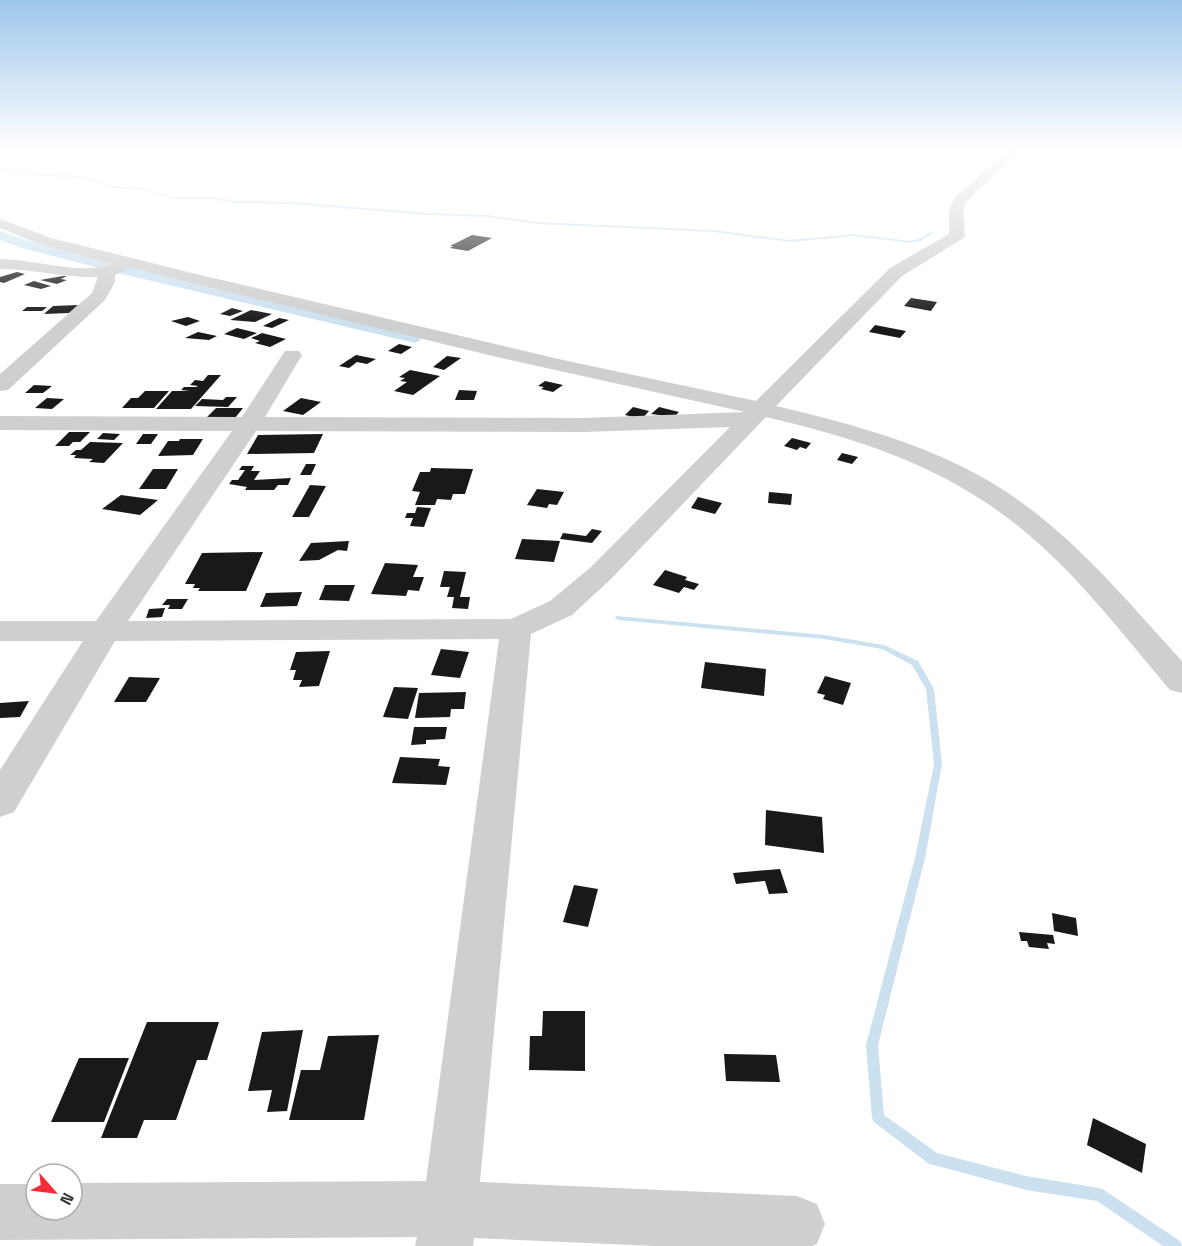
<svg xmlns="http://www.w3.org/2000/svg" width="1182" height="1246" font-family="'Space Grotesk',sans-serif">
<rect width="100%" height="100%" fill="#fff"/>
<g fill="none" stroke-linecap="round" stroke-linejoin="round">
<path fill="#cce1f0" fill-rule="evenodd" d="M0,167l43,7 42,2 28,10 28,2 33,9h39l22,4 58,1 133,11 62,2 49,7 176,8 76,10 65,-6 56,7 9,-2 12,-7 3,1 -13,8 -11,2 -56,-7 -65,6 -76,-10 -176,-8 -49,-7 -62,-2 -133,-11 -58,-1 -22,-4h-39l-33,-9 -28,-2 -28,-10 -42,-2 -43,-7z
M616,616l208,19 60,10 34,16 16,28 8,75 -17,94 -47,187 6,70 53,38 89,23 73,12 5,2 76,51 2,5h-19l-66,-45 -71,-11 -92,-25 -5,-1 -55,-42 -2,-4 -6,-73 49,-187 19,-94 -8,-75 -14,-24 -30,-16 -58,-10 -205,-19 -4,-2z"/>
<path fill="#cce1f0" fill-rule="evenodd" d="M0,231l28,10 84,22 2,3 -7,4 -89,-23 -18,-7z
M123,266l292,67 8,5 -8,5 -297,-70 -2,-3 2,-3z"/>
</g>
<path fill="#191919" d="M472,235l20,3 -24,13 -18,-3 3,-2h-3z
M17,272l8,2 -21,9 -4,-1v-5z
M63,276h4l-6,3 6,1 -10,4 -17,-4z
M34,281l17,5 -10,3 -17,-4z
M911,298l26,4 -6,9 -27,-5z
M78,305l-9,8 -25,1 9,-8z
M27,307h20l-5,4h-20z
M232,308l11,3 -13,5 -10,-2z
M251,310l21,4 -17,8 -25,-2z
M188,317l12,4 -14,5 -15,-5z
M279,318l10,2 -17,8 -9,-2z
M875,325l31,6 -6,7 -31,-6z
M237,328l20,5 -13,6 -20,-5z
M198,332l19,4 -8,4 -24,-2z
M262,333l24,6 -16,8 -15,-4 5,-2 -9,-3z
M399,344l13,3 -11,7 -13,-3z
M356,355l20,4 -9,5 -10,-2 -8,6 -10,-2z
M447,356l14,2 -17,12 -11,-3z
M410,370l30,6 -27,19 -19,-4 13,-9 -7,-1 5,-3 -6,-1z
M208,375h13l-30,34h-35l16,-18h18l-9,-1 3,-3h12l2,-1 -8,-1 5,-5 8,1z
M545,381l18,4 -10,7 -12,-3 3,-2 -6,-1z
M34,385l18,1 -9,7h-18z
M459,390l18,1 -3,9h-19z
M145,391h24l-15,17h-32l9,-10h7z
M226,397h11l-9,10 -33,-1 7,-7 21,1z
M47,398l17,1 -12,10 -17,-1z
M301,398l20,4 -18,13 -20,-4z
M633,407l16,4 -7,8 -17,-4z
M659,407l20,5 -5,5 -23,-3z
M216,408h27l-8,10 -28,-1z
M69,432h21l-10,10h-7l-4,4h-14z
M103,433l17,1 -6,6 -17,-1z
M143,434h15l-7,10h-15z
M323,434l-9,19 -67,1 11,-19z
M792,438l19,5 -5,6 -6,-2 -3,3 -13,-4z
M180,439h23l-10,16 -35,1 10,-15h11z
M90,442l33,1 -19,20 -15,-1 4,-3 -19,-1 2,-3h-6l6,-5h5z
M842,453l16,4 -6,7 -15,-4z
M306,464h10l-5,11h-11z
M242,466h12l-3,5h9l-6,9 37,-2 -3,7h-10l-4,5h-29l2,-3 -18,-3 3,-4h6l7,-10h-6z
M431,468l42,1 -8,25h-12l-2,6 -14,-1 -2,6h-20l5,-13 -8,-1 8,-19h10z
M153,469h25l-12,20h-27z
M310,485l16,1 -17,31h-17z
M537,489l27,3 -7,13 -8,-1 -2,4 -20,-3z
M769,492l23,2 -1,11 -23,-2z
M121,495l37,5 -18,15 -38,-6z
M698,497l24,6 -7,11 -24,-6z
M417,507l14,1 -7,19 -14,-1 3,-8h-8l2,-5h8z
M592,529l10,2 -10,12 -32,-4 3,-6 23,3z
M522,539l38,2 -6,21 -39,-3z
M349,541l-2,10 -9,-1 -19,10 -20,1 12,-18z
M263,552l-17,39h-48l2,-3h-7l2,-4h-10l17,-31z
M385,563l33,2 -5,12h11l-5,14 -11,-1 -2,6 -35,-2z
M665,570l22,7 -2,3 14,4 -5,6 -10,-3 -5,6 -26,-8z
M444,571l22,1 -6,25h10l-2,12 -16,-1 2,-11h-7l3,-10h-10z
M325,585h30l-6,16 -30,-1z
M302,592l-5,14 -37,1 6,-14z
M167,599h21l-6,10h-14l2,-4h-8z
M165,608l-3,9 -16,1 3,-9z
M441,649l28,3 -9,26 -29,-3z
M330,651l-11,35 -20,1 3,-7h-9l3,-10h-6l6,-18z
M705,662l61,7 -2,27 -63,-8z
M825,676l26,7 -8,22 -20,-6 2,-4 -8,-2z
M129,677l31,1 -14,24h-32z
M394,687l24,1 -10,31 -25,-2z
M466,692l-2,17h-13l-1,8 -35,1 4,-25z
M29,701l-9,16 -20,1v-15z
M414,727h33l-2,12 -19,1v4l-15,1z
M400,757l40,2 -2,7 12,1 -4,18 -54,-2z
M766,810l56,7 2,36 -59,-8z
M780,869l8,24 -19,1 -4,-13 -29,3 -3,-11z
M574,885l24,4 -10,38 -25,-5z
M1052,913l24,5 2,18 -24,-5z
M1019,932l34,3 2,9 -8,-1 2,6 -20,-2 -2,-6h-6z
M543,1011h42v60l-56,-1 1,-34h12z
M147,1022h72l-12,38h-10l-21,60h-32l-7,18h-36z
M303,1030l-16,81 -20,1 5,-22 -24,1 14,-59z
M379,1035l-15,85h-75l12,-50h19l8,-34z
M724,1054l52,1 4,27 -54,-1z
M79,1058h50l-25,64h-53z
M1093,1118l53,26 -4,29 -55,-28z"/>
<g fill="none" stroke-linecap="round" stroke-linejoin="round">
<path fill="#cfcfcf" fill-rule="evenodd" d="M1009,150h12l-55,52 -3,9 2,25 -3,3 -60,37 -126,130c80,19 160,40 229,85 69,45 122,110 177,170v32l-12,-3c-56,-66 -111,-140 -185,-188 -66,-44 -142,-67 -219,-85l-155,162 -39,36 -41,19 -51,548 317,14 20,8 8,20 -8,20 -5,2h-157l-181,-8 -1,8h-58l2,-9 -417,3v-56h36v26h36v-27l354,-2 73,-542 -384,2 -101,171 -14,5v-47l83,-129h-83v-20h96l136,-190 -232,-1v-14l242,1 43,-66h14l3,4 -37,62 318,1 162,-6 -244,-54 -370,-90 -16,7v7l-10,18 -97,90 -8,1v-17l92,-81 6,-16c-33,1 -65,-8 -98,-8v-10c35,0 80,17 113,5l-74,-20 -39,-16v-9l51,19 141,35 371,87 193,41 134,-133 59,-34v-23l5,-13zM730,427l-139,140 -41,34 -39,18 -383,2 128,-190 327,1z"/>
</g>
<linearGradient id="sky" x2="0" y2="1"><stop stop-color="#9dc6eb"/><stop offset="0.46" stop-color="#fff"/><stop offset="1" stop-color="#fff" stop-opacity="0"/></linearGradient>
<rect width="1182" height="324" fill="url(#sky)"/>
<g transform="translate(54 1192) rotate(118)"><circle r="28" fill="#ffffff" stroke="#adadad" stroke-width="1.5"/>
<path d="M0-4.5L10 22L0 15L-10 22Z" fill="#f32b34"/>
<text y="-9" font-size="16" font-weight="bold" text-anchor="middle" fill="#323232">N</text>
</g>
</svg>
